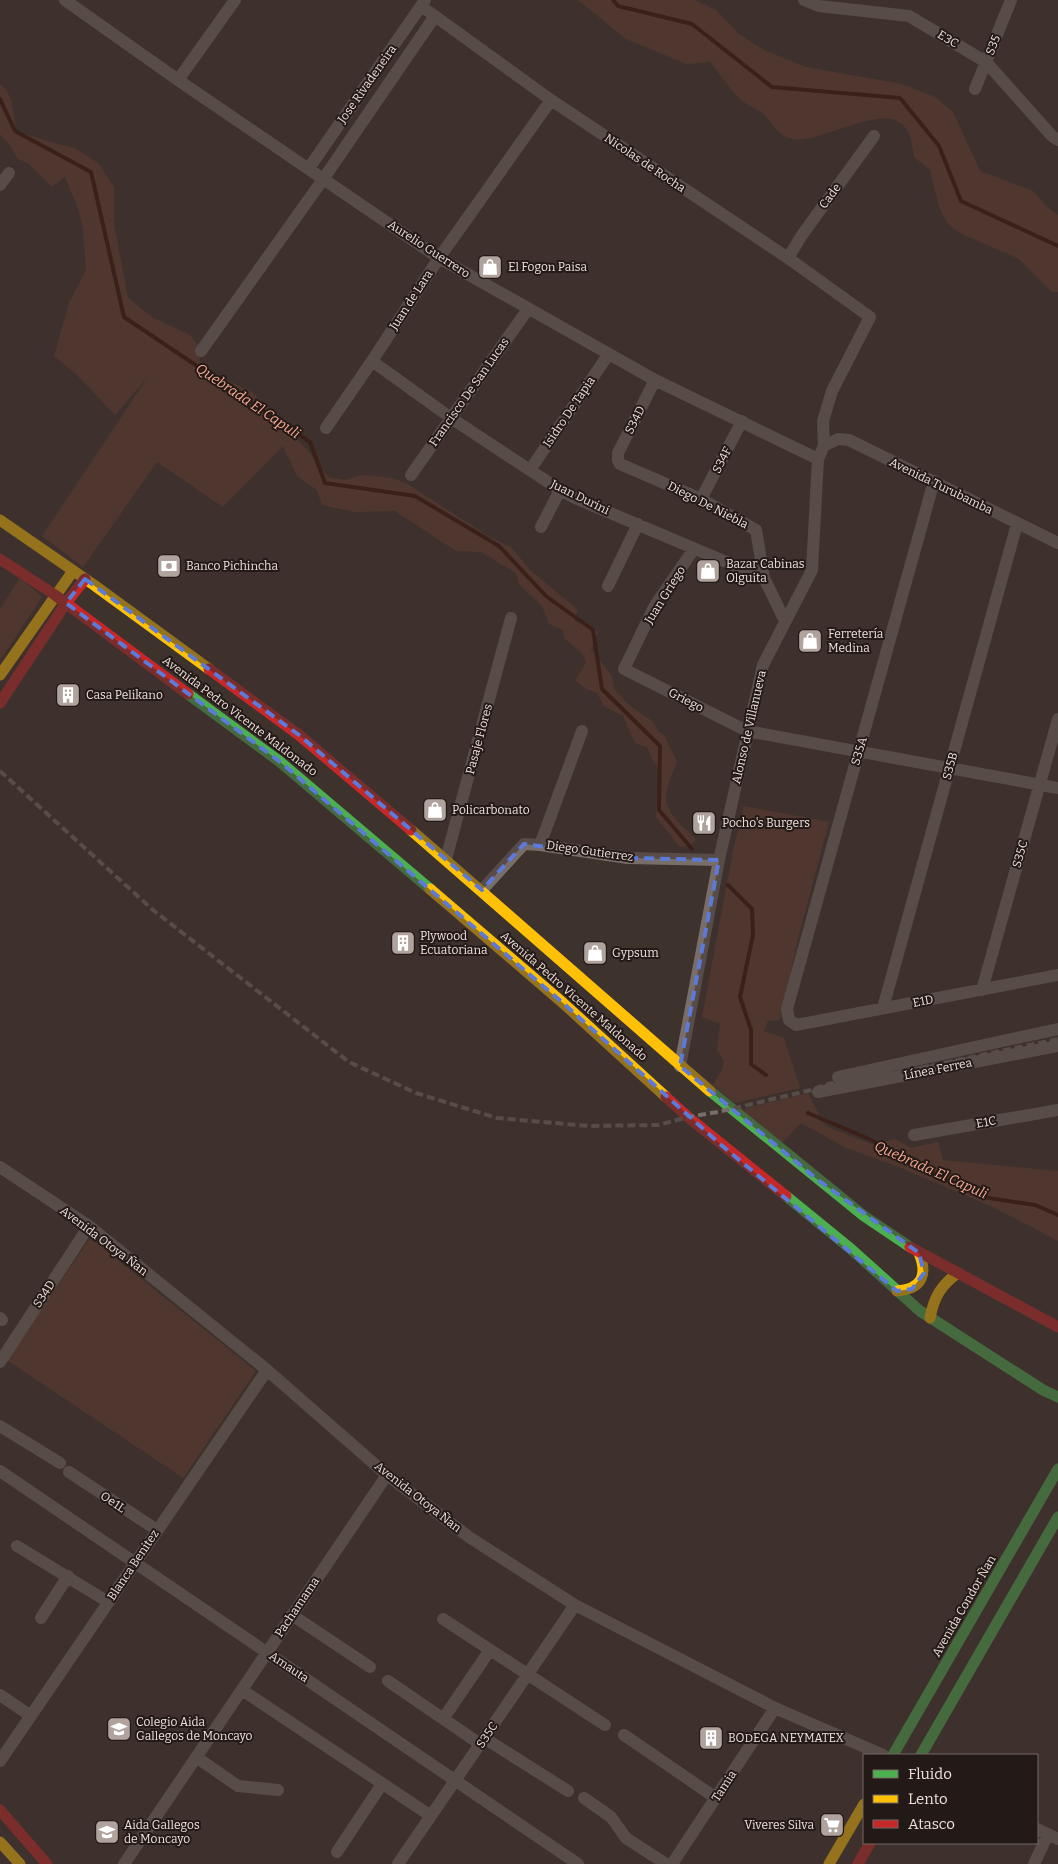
<svg xmlns="http://www.w3.org/2000/svg" width="1058" height="1864" font-family="Bitter,serif">
<rect width="100%" height="100%" fill="#3e322d"/>
<path fill="#643e31" d="M578,0h117l21,10 23,24 25,16 42,17 96,17 33,13 18,15 27,59 53,20 13,15 12,9v77h-6l-33,-33 -59,-26 -12,-9 -9,-17 -9,-37 -16,-13c-2,-11 -2,-24 -11,-32 -21,-22 -84,19 -110,14 -15,-2 -21,-18 -31,-27 -5,-3 -12,-5 -17,-9 -12,-9 -25,-29 -35,-41l-23,2 -61,-25z
M0,84c14,10 13,31 16,47l41,13 18,4 23,15 16,24v37l14,74 24,19 38,18 9,12 1,17 22,14 30,14 56,59 20,26 16,3 19,-5 28,3 15,5 80,52 26,13 18,22 48,40 -4,10 24,12 -7,18 21,26 2,13 15,16 23,16 7,11 5,3 13,27c-11,29 -20,39 5,64 5,5 10,8 14,14l-7,6 -9,1 -24,-30 5,-45 -8,-11 -6,-14 -12,-4 -12,-27 -19,-10 -7,-13 -11,-4 -11,-9 11,-17 -4,-10 -18,-15 -1,-8 -14,-6 -7,-18 -23,-22 -3,-11 -35,-21 -25,-1 -61,-40 -41,1 -32,-7 -5,-15 -20,-14 -14,-30 -60,61 -66,-45 -74,105 -41,-31 106,-159 -33,38 -38,-40 -23,-19 15,-53 17,-33 -3,-42 -6,-23 -12,-28 -13,10 -24,-24 -10,-4 -9,-15 -9,-10z
M20,578l22,19 -42,63v-51z
M744,806l85,16 -30,113 -19,85 -12,1 -4,10 20,7 16,50 -65,15 -22,-18 9,-15 2,-9 -7,-11 3,-26 -18,-7 31,-166z
M808,1093l17,33 48,19 22,-6 16,9 27,-6 5,18 115,11v70l-63,-33 -91,-39 -60,-22 -43,-24 -19,20 -42,-33z
M90,1238l166,133 -73,107 -176,-118z"/>
<g fill="none" stroke-linecap="round" stroke-linejoin="round">
<path stroke="#380c04" stroke-width="4" d="M613,0l5,6 74,18 80,63 128,11 39,48 22,55 97,45
M0,99l15,32 76,41 33,145 186,125 15,41 90,13 84,50 47,50 47,34 9,59 58,57 -1,64 33,39
M728,885l24,24 1,26 -13,62 11,33v34l15,11
M808,1113l61,26 76,40 44,19 46,7 23,10"/>
<path stroke="#786d69" stroke-width="12" d="M65,0l113,80 261,178 216,122 163,79
M804,0l15,6 90,10 77,46 66,74 6,4
M421,6l130,94 237,158 82,59 -38,74 -9,30 1,25 -6,13 -6,111 -49,95 -44,195 -39,206
M178,80l57,-80
M975,89l36,-89
M309,168l116,-168
M0,185l9,-12
M788,258l14,-23 72,-99
M201,351l123,-173 111,-162
M372,361l79,57 109,72 15,8 189,80 21,43
M655,380l-37,73v7l2,4 81,35 55,31 8,48
M326,428l46,-67 67,-103 112,-158
M824,446l14,-7 11,1 209,103
M530,470l78,-115
M411,475l117,-166
M934,481l-147,528 2,11 7,5 262,-50
M701,499l41,-78
M541,527l19,-37
M694,549l-40,58 -30,62 123,62 311,57
M608,586l30,-62
M540,845l42,-114
M446,859l65,-241
M482,890l42,-46 16,1 88,13 91,2
M982,990l76,-271
M883,1008l134,-484
M838,1077l220,-48
M818,1092l240,-46
M914,1135l144,-25
M0,1167l89,59 178,144 120,105 82,62 106,68 200,103 108,47
M0,1318l2,2
M0,1362l89,-136
M0,1426l60,37
M0,1471l578,393
M69,1472l88,58
M17,1546l91,56
M292,1615l78,52
M41,1618l27,-42
M443,1619l162,106
M388,1681l92,63
M242,1690l189,126
M0,1695l31,21
M443,1719l47,-69
M624,1735l92,63
M484,1738l84,53
M196,1757l42,29 40,4
M0,1761l267,-391
M584,1798l27,19 15,21 40,26
M1037,1829l21,10
M337,1852l45,-68
M124,1864l263,-389
M398,1864l177,-259
M672,1864l103,-156
M1034,1864l14,-30"/>
<path stroke="#4caf50" stroke-width="11" d="M188,694l91,67 151,128
M710,1091l154,125 46,31
M786,1196l65,53 69,62 123,79 15,7
M893,1755l165,-286
M921,1755l137,-238"/>
<path stroke="#ffc107" stroke-width="11" d="M0,520l94,65 115,84
M0,675l73,-104
M411,830l299,261
M430,889l133,114 103,94
M897,1291c25,-2 31,-16 22,-38
M930,1318c4,-21 11,-33 28,-45
M0,1842l20,22
M829,1864l35,-60"/>
<path stroke="#c62828" stroke-width="11" d="M0,559l55,36 133,99
M209,669l90,66 112,95
M0,703l66,-100 19,-24
M666,1097l22,20 98,79
M910,1247l148,80
M0,1810l47,54
M858,1864l12,-21"/>
<path stroke="#776d69" stroke-width="4" stroke-dasharray="8 4" stroke-linecap="butt" d="M0,771l153,139 196,152 67,31 81,25 92,8 69,-1 30,-8 30,-5 93,-22 17,-6 77,-13 153,-32"/>
</g>
<path d="M0 0H1058V1864H0ZM85,579l214,156 183,155 42,-46 104,14 91,2 -39,206 138,114 101,73 5,20 -12,16 -15,2 -177,-147 -157,-141 -284,-242 -213,-158z" fill="#3e322d" fill-opacity=".55" fill-rule="evenodd"/>
<path fill="none" stroke="#5c7ad9" stroke-width="4" stroke-dasharray="10 6" stroke-linejoin="round" d="M85,579l214,156 183,155 42,-46 104,14 91,2 -39,206 138,114 101,73 5,20 -12,16 -15,2 -177,-147 -157,-141 -284,-242 -213,-158z"/>
<defs>
<symbol id="shop-square" viewBox="-11 -11 22 22"><rect x="-9" y="-9" width="18" height="18" rx="4" fill="#b0a39e" stroke="#231916"/><path d="M-5-2.5h2.3a2.7 3.5 0 0 1 5.4 0H5L5.5 6h-11ZM-1.5-2.5h3a1.5 2.3 0 0 0-3 0Z" fill="#fff"/></symbol>
<symbol id="bank-square" viewBox="-11 -11 22 22"><rect x="-9" y="-9" width="18" height="18" rx="4" fill="#b0a39e" stroke="#231916"/><path d="M-6-4H6V4H-6ZM0-2.3a2.3 2.3 0 1 0 0 4.6a2.3 2.3 0 1 0 0-4.6Z" fill="#fff"/></symbol>
<symbol id="building-square" viewBox="-11 -11 22 22"><rect x="-9" y="-9" width="18" height="18" rx="4" fill="#b0a39e" stroke="#231916"/><path d="M-4-6H4V6H1V3H-1V6H-4ZM-2.5-4.3h1.7v1.8h-1.7ZM.8-4.3h1.7v1.8H.8ZM-2.5-1h1.7V.8h-1.7ZM.8-1h1.7V.8H.8Z" fill="#fff"/></symbol>
<symbol id="restaurant-square" viewBox="-11 -11 22 22"><rect x="-9" y="-9" width="18" height="18" rx="4" fill="#b0a39e" stroke="#231916"/><path d="M-5-6h1v4h1v-4h1v4h1v-4h1v5L-1.5 .5V6h-2V.5L-5-1ZM5-6V6H3V1.5H1.5Q1.5-4 5-6Z" fill="#fff"/></symbol>
<symbol id="school-square" viewBox="-11 -11 22 22"><rect x="-9" y="-9" width="18" height="18" rx="4" fill="#b0a39e" stroke="#231916"/><path d="M0-5L7-2L0 1L-7-2ZM-4 1L0 2.5L4 1V4Q0 6-4 4Z" fill="#fff"/></symbol>
<symbol id="supermarket-square" viewBox="-11 -11 22 22"><rect x="-9" y="-9" width="18" height="18" rx="4" fill="#b0a39e" stroke="#231916"/><path d="M-6-5.5h2.5l.6 2H6L4.5 2H-2.5L-4.4-4H-6ZM-1.5 3.2a1.3 1.3 0 1 0 .1 0ZM3 3.2a1.3 1.3 0 1 0 .1 0Z" fill="#fff"/></symbol>
</defs>
<g fill-rule="evenodd">
<use href="#shop-square" x="476" y="253" width="28" height="28"/>
<use href="#bank-square" x="155" y="552" width="28" height="28"/>
<use href="#shop-square" x="694" y="557" width="28" height="28"/>
<use href="#shop-square" x="796" y="627" width="28" height="28"/>
<use href="#building-square" x="54" y="681" width="28" height="28"/>
<use href="#shop-square" x="421" y="796" width="28" height="28"/>
<use href="#restaurant-square" x="690" y="809" width="28" height="28"/>
<use href="#building-square" x="389" y="929" width="28" height="28"/>
<use href="#shop-square" x="581" y="939" width="28" height="28"/>
<use href="#school-square" x="105" y="1715" width="28" height="28"/>
<use href="#building-square" x="697" y="1724" width="28" height="28"/>
<use href="#supermarket-square" x="818" y="1811" width="28" height="28"/>
<use href="#school-square" x="93" y="1818" width="28" height="28"/>
</g>
<g text-anchor="middle" dominant-baseline="central" stroke-width="4" stroke-linejoin="round" paint-order="stroke">
<g font-size="12" fill="#eee0db" stroke="#231916">
<text transform="translate(948 39) rotate(31)">E3C</text>
<text transform="translate(993 45) rotate(-68)">S35</text>
<text transform="translate(367 84) rotate(-55)">Jose Rivadeneira</text>
<text transform="translate(645 163) rotate(34)">Nicolas de Rocha</text>
<text transform="translate(830 196) rotate(-54)">Cade</text>
<text transform="translate(429 249) rotate(33)">Aurelio Guerrero</text>
<text transform="translate(411 300) rotate(-57)">Juan de Lara</text>
<text transform="translate(469 392) rotate(-55)">Francisco De San Lucas</text>
<text transform="translate(569 412) rotate(-56)">Isidro De Tapia</text>
<text transform="translate(635 420) rotate(-63)">S34D</text>
<text transform="translate(722 460) rotate(-63)">S34F</text>
<text transform="translate(941 486) rotate(26)">Avenida Turubamba</text>
<text transform="translate(580 497) rotate(26)">Juan Durini</text>
<text transform="translate(708 505) rotate(27)">Diego De Niebla</text>
<text transform="translate(665 595) rotate(-58)">Juan Griego</text>
<text transform="translate(686 700) rotate(27)">Griego</text>
<text transform="translate(240 716) rotate(37)">Avenida Pedro Vicente Maldonado</text>
<text transform="translate(749 727) rotate(-77)">Alonso de Villanueva</text>
<text transform="translate(479 739) rotate(-75)">Pasaje Flores</text>
<text transform="translate(859 751) rotate(-74)">S35A</text>
<text transform="translate(950 766) rotate(-75)">S35B</text>
<text transform="translate(590 851) rotate(8)">Diego Gutierrez</text>
<text transform="translate(1020 854) rotate(-74)">S35C</text>
<text transform="translate(574 996) rotate(41)">Avenida Pedro Vicente Maldonado</text>
<text transform="translate(923 1001) rotate(-11)">E1D</text>
<text transform="translate(938 1069) rotate(-11)">Línea Ferrea</text>
<text transform="translate(986 1122) rotate(-10)">E1C</text>
<text transform="translate(104 1241) rotate(37)">Avenida Otoya Ñan</text>
<text transform="translate(44 1294) rotate(-57)">S34D</text>
<text transform="translate(418 1497) rotate(38)">Avenida Otoya Ñan</text>
<text transform="translate(113 1502) rotate(34)">Oe1L</text>
<text transform="translate(133 1565) rotate(-56)">Blanca Benitez</text>
<text transform="translate(964 1606) rotate(-60)">Avenida Condor Ñan</text>
<text transform="translate(297 1607) rotate(-56)">Pachamama</text>
<text transform="translate(289 1667) rotate(34)">Amauta</text>
<text transform="translate(487 1735) rotate(-56)">S35C</text>
<text transform="translate(724 1786) rotate(-57)">Tamia</text>
</g>
<g font-size="12" fill="#eee0db" stroke="#231916" text-anchor="start">
<text x="508" y="267">El Fogon Paisa</text>
<text x="726" y="564">Bazar Cabinas<tspan x="726" dy="14">Olguita</tspan></text>
<text x="186" y="566">Banco Pichincha</text>
<text x="828" y="634">Ferretería<tspan x="828" dy="14">Medina</tspan></text>
<text x="86" y="695">Casa Pelikano</text>
<text x="452" y="810">Policarbonato</text>
<text x="722" y="823">Pocho's Burgers</text>
<text x="420" y="936">Plywood<tspan x="420" dy="14">Ecuatoriana</tspan></text>
<text x="612" y="953">Gypsum</text>
<text x="136" y="1722">Colegio Aida<tspan x="136" dy="14">Gallegos de Moncayo</tspan></text>
<text x="728" y="1738">BODEGA NEYMATEX</text>
<text x="124" y="1825">Aida Gallegos<tspan x="124" dy="14">de Moncayo</tspan></text>
<text x="814" y="1825" text-anchor="end">Viveres Silva</text>
</g>
<g font-size="14" font-style="italic" fill="#fcac93" stroke="#231916">
<text transform="translate(248 401) rotate(34)">Quebrada El Capuli</text>
<text transform="translate(931 1170) rotate(24)">Quebrada El Capuli</text>
</g>
</g>
<rect x="863" y="1754" width="175" height="90" fill="#231916" stroke="#746965"/>
<rect x="873" y="1770" width="25" height="8" fill="#4caf50" stroke="#746965"/>
<text x="908" y="1779" font-size="15" fill="#eee0db">Fluido</text>
<rect x="873" y="1795" width="25" height="8" fill="#ffc107" stroke="#746965"/>
<text x="908" y="1804" font-size="15" fill="#eee0db">Lento</text>
<rect x="873" y="1820" width="25" height="8" fill="#c62828" stroke="#746965"/>
<text x="908" y="1829" font-size="15" fill="#eee0db">Atasco</text>
</svg>
